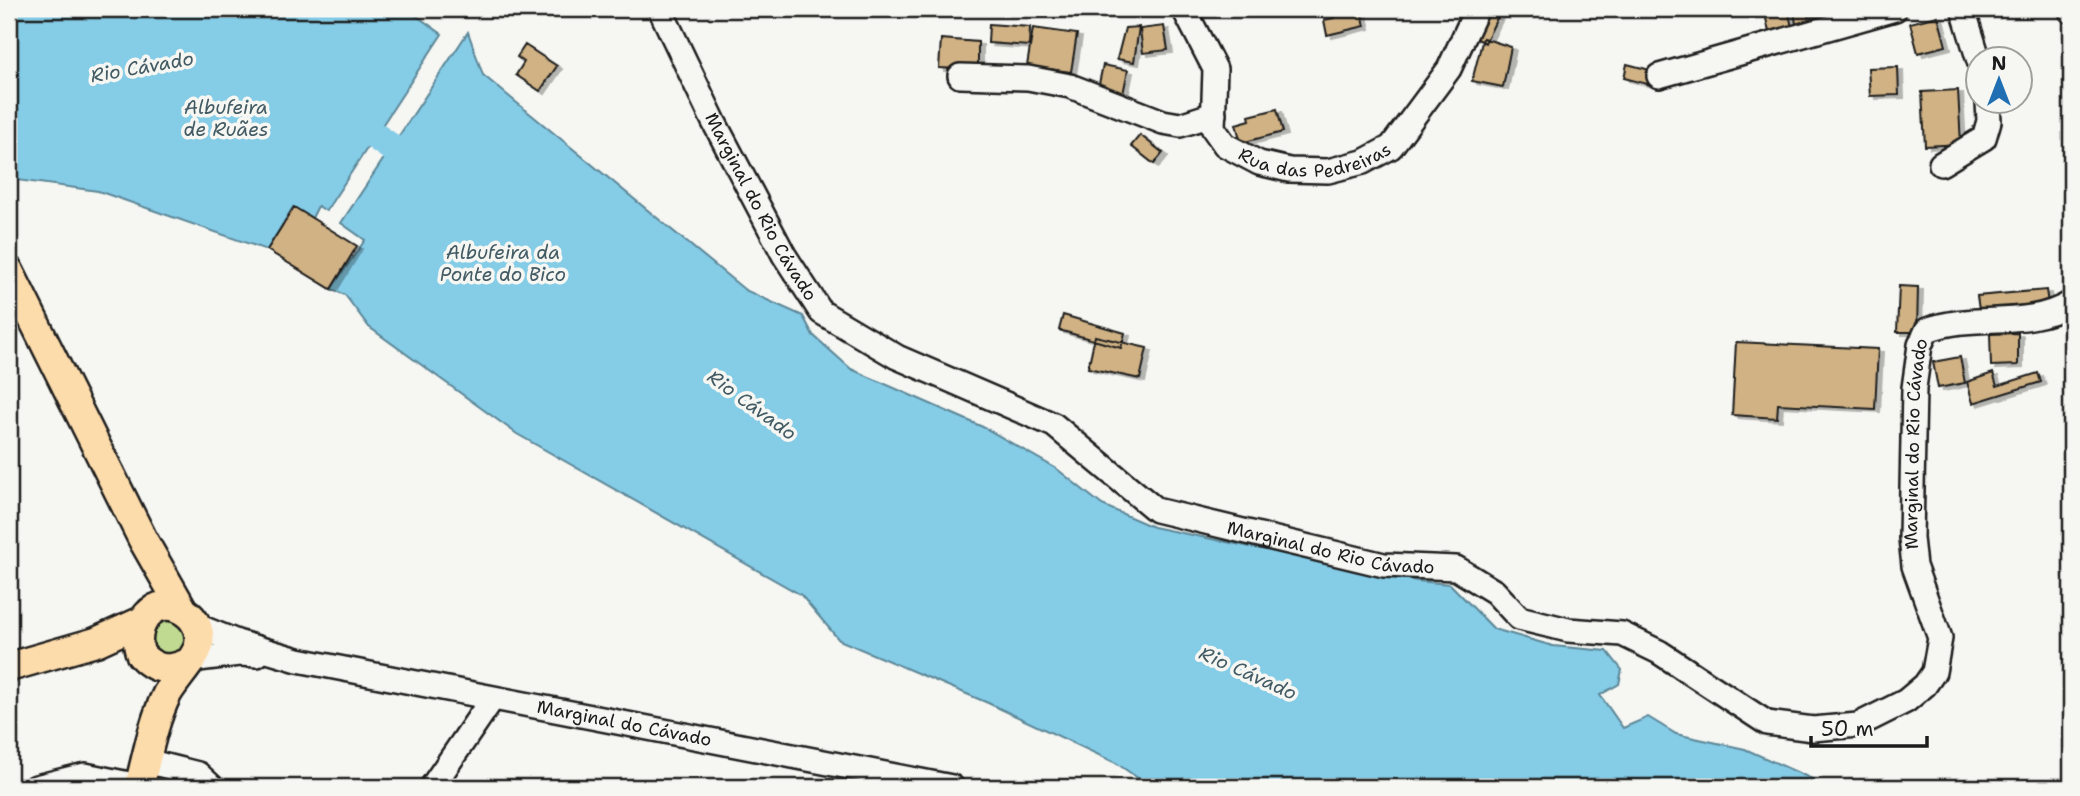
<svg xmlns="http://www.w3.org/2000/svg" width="2080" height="796" font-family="'Shantell Sans',sans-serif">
<defs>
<filter id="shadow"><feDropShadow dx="5" dy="3" stdDeviation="0" flood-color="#0004"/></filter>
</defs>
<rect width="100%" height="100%" fill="#f6f6f2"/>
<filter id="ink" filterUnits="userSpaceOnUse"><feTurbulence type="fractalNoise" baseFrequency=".0143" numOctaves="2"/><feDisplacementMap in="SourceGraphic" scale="14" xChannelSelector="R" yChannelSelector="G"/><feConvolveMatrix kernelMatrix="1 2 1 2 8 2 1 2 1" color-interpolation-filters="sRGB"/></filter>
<g filter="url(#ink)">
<path fill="#c1da91" stroke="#6e7b56" stroke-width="2" d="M163,615l28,17 -12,26 -28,-5 1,-33z"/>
<path fill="#85cce7" stroke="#5b8696" stroke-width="2" d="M9,9h398l35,25 -116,177 -8,-5 -6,12 -19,-11 -26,43 -169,-59 -89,-12z
M468,32l15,43 262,215 58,26 10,19 38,34 134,59 72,41 45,36 51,22 264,54 33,3 44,45 59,17 54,5 15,19 -3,14 -19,11 23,33 25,-11 28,17 69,15 85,38h-679l-35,-24 -128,-60 -149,-63 -38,-45 -284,-161 -148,-107 -24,-32 -14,-6 34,-49 -24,-17z
M2071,780v7h-139l4,-1z"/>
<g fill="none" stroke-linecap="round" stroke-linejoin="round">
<path stroke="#85cce7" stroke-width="28" d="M340,120l35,16 47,33"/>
</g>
<path fill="#d0b284" stroke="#1c1c1c" stroke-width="2" filter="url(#shadow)" d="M1332,9h29l4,17 -38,9 -3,-15 10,-2z
M1483,9l16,5 -14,29 -15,-8z
M1764,9h24l5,23 -23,5z
M1807,10l1,7 23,-4 2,13 -36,5 -3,-20z
M1938,16l8,30 -28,7 -8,-30z
M989,24l41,3 -1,19 -41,-3z
M1164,26l4,24 -25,3 -3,-24z
M1139,27l-5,35 -17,-3 8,-31z
M1033,28l44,6 -6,38 -44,-6z
M1483,38l28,9 -8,40 -31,-6z
M941,39l37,3v28l-39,-2z
M525,45l32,21 -17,25 -24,-16 8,-13 -7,-5z
M1627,64l27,7 -3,14 -27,-7z
M1103,65l25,5 -6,29 -25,-6z
M1898,67l1,28 -29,1 -2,-28z
M1958,90l3,54 -36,2 -3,-54z
M1277,109l6,23 -42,11 -5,-19 14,-4 -1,-4z
M1140,135l23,18 -9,11 -23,-18z
M294,207l63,39 -26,43 -64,-39z
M1899,286l19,1 -1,45h-20z
M2046,290l2,13 -69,7 -2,-14z
M1063,315l62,18 -4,15 -62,-18z
M2018,333v32l-27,1 -1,-32z
M1095,336l52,12 -7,31 -52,-11z
M1736,342l142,7 -3,60 -97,-5 -1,14 -45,-3z
M1960,357l5,26 -27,5 -5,-26z
M1993,373l4,13 41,-13 3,9 -68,21 -6,-21z"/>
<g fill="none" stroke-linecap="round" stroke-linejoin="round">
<defs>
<g id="minor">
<path id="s1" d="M660,9l54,113 70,133 37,57 76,45 157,68 102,85 228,55 72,3 39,24 24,26 49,12 54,4 37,18 108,71 46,6 45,-4 48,-24 19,-16 9,-13 6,-34 -26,-72 -3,-28 3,-150 6,-43 7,-15c48,-18 99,0 144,-27"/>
<path id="s2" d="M1184,9l31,60 -2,59 12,17 34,18 30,7 39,1 35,-9 28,-15 58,-78 28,-60"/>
<path d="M1963,9l16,52"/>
<path d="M2071,9v2"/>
<path d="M960,76l68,2 42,8 93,36 17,3 34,-11"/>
<path d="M1659,76l236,-67"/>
<path d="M1941,164l43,-26 5,-17 -1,-19"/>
<path id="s3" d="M197,626l40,16 61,18 654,127"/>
<path d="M190,660l49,-6 18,1"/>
<path d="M146,761l52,13 14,13"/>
<path d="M36,787l49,-12 54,11"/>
<path d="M432,787l60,-88"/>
</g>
<path id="major" d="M9,271l134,269 40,70
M9,667l87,-25 44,-20
M139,787c8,-30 14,-65 28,-93 8,-14 29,-36 32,-49 2,-13 -3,-26 -14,-33 -30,-21 -56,15 -44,43 13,14 26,17 44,9"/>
</defs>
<use href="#minor" stroke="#1c1c1c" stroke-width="28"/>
<use href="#major" stroke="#1c1c1c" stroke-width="33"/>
<use href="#minor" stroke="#f6f6f2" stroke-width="23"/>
<use href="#major" stroke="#fddcac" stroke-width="28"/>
</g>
</g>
<g text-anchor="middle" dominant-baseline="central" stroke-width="7" stroke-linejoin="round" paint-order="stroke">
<g font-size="18" fill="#1c1c1c" stroke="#f6f6f2">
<text stroke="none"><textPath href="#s2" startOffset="243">Rua das Pedreiras</textPath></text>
<text stroke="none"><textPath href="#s1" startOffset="222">Marginal do Rio Cávado</textPath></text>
<text stroke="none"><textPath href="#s1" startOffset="1818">Marginal do Rio Cávado</textPath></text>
<text stroke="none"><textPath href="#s1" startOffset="915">Marginal do Rio Cávado</textPath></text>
<text stroke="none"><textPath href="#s3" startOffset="439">Marginal do Cávado</textPath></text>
</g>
<g font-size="19" font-style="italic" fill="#415a63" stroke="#f6f6f2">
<text transform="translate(142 67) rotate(-10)">Rio Cávado</text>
<text x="226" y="107">Albufeira<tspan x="226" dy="22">de Ruães</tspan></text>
<text x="503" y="252">Albufeira da<tspan x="503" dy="22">Ponte do Bico</tspan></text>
<text transform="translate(752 405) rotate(36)">Rio Cávado</text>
<text transform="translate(1248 673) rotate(24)">Rio Cávado</text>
</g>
</g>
<rect width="2080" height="796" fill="none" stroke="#f6f6f2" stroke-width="35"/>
<rect x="18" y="18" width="2045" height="761" fill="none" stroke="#1c1c1c" stroke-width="2.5" filter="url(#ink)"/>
<g transform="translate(1999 80)"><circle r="33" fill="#f6f6f2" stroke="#9f9f9c" stroke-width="2"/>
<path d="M0-5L12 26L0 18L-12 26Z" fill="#1f6fb2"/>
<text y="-10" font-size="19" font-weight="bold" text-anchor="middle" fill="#1c1c1c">N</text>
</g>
<path d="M1811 736v10h116v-10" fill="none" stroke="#1c1c1c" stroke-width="3.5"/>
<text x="1821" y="736" font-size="21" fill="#1c1c1c" stroke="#f6f6f2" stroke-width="5" paint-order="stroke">50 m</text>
</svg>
